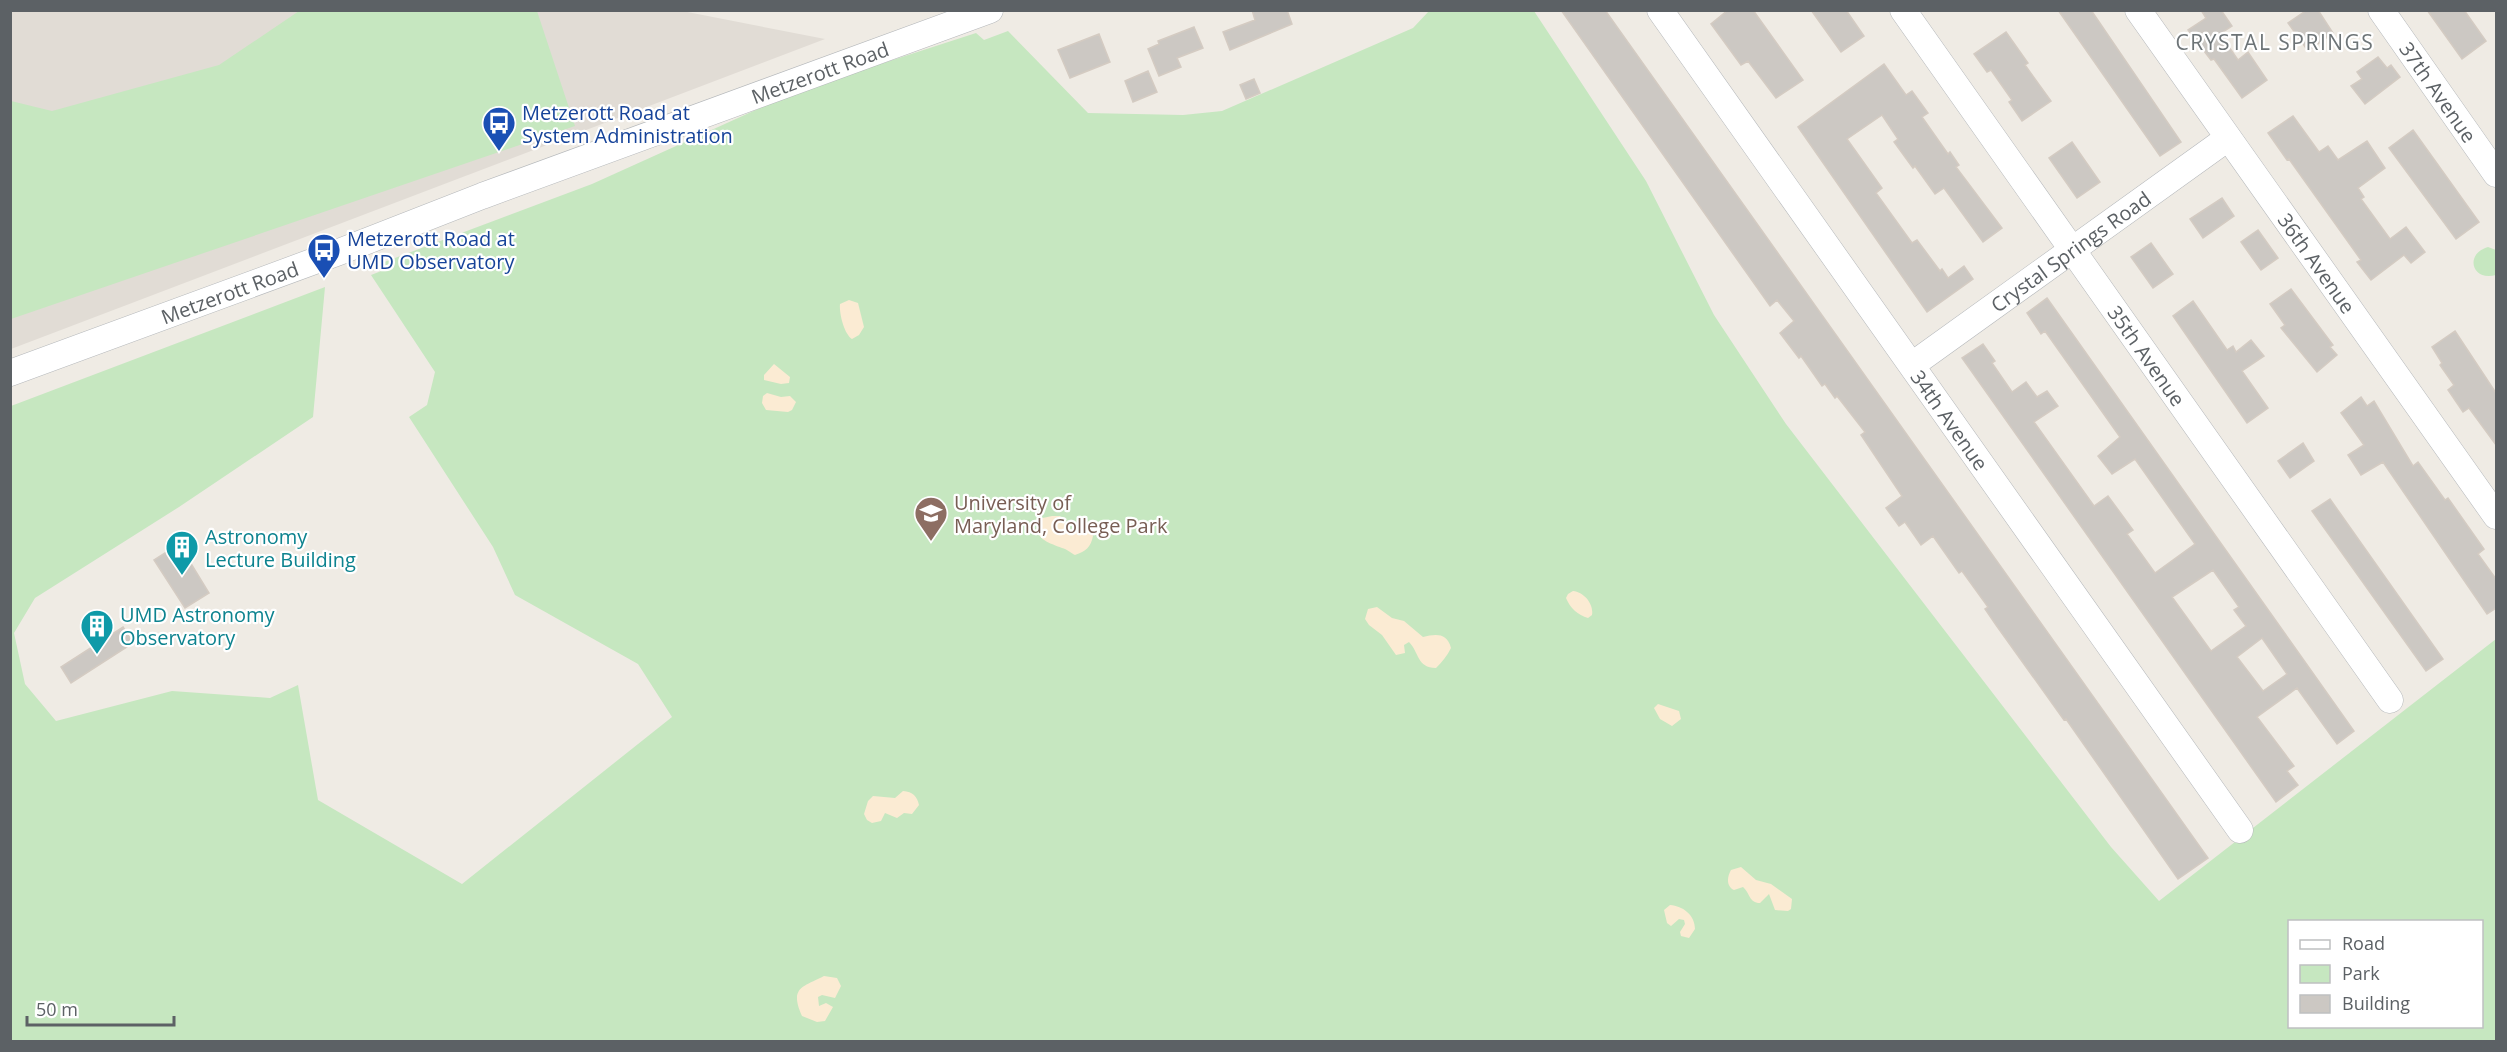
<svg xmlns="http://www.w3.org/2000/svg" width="2507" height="1052" font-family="'Open Sans',sans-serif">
<rect width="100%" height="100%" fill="#efebe4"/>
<path fill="#e1dcd5" d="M677,10l148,29 -814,310v-338z"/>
<path fill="#c6e7c0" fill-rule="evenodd" d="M299,11h238l38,115 -564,193v-218l41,10 167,-46z
M1429,11h105l112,170 68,134 72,109 325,423 48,54 337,-262v402l-2485,1v-636l314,-119 -12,130 -134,90 -144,91 -21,35 11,51 31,37 116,-30 98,7 28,-13 20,115 144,84 210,-167 -34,-53 -123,-69 -22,-48 -84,-130 18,-12 8,-33 -64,-97 13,-5 -5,-6 213,-80 208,-94 176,-57 8,7 24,-9 80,82 95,2 39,-4 191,-83zM2290,922h192v104h-192z
M2488,247l8,3v25c-24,7 -32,-21 -8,-28z"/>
<path fill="#fbebd3" d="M849,300l9,3 6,24 -5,8 -7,4c-8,-5 -13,-26 -12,-35z
M774,364l16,13 -1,6 -8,1 -17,-4v-5z
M767,393l14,4 9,-1 6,6 -4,8 -4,2 -22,-2 -4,-7 1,-7z
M1052,516h8l12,16 10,-4 7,1 4,7c-2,11 -7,15 -18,19 -4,-2 -8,-6 -13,-7 -15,-6 -29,-9 -24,-29z
M1573,591c11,1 21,13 19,24l-4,3c-10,-3 -18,-10 -22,-20l2,-4z
M1377,607l15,11 12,3 19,16c12,-3 24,-5 28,11 -4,8 -9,14 -15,20 -19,0 -17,-16 -27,-26l-5,3 1,8 -9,2 -14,-20 -13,-10 -4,-6 3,-10z
M1658,704l21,7 2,8 -9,7 -12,-7 -6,-11z
M903,791c10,1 14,5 16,14l-7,9 -8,-1 -7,5 -12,-5 -4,8 -9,2 -5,-3 -3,-6 4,-13 5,-5 22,2z
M1741,867l15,13 15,4 21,15 -1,10 -3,2 -13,-1 -6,-16 -9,9c-11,0 -10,-10 -17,-16l-9,3c-8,-4 -7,-13 -3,-20z
M1670,905c13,1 25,10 25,24l-6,9 -8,-2 -1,-4 5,-8 -1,-4 -5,-1 -8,7 -4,-3 -3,-13z
M824,976l13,2 4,8 -6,12 -13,-3 -4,2 1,9 7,-3 7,4 -8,14 -8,1 -15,-6c-13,-29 1,-29 22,-40z"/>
<path fill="#ccc8c3" stroke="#d4cbc2" stroke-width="1.5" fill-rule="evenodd" d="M1252,10h35l5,14 -62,26 -7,-18 32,-12z
M1561,10h44l603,848 -30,21 -112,-160 -2,1 -68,-95 -11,-16 3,-2 -26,-36 -3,2 -26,-37 -12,9 -16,-23 -6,4 -13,-18 16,-12 -41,-61 4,-3 -28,-36 -2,2 -10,-14 -3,2 -21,-30 -2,2 -19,-25 14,-12 -17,-21 -7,6z
M1728,10h25l50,70 -27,18 -28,-37 -7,4 -30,-41z
M1811,10h35l18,26 -23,16z
M2058,10h33l90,132 -21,14z
M2201,10h20l11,16 -12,8 18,26 10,-8 19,28 -25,18 -28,-39 -3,1 -23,-30 18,-12z
M2307,10h11l15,23 -25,18 -20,-28z
M2427,10h37l22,31 -24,18z
M1194,27l9,21 -26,10 4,9 -22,9 -11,-27 11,-5 -1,-3z
M2006,32l22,31 -3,2 26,36 -29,20 -13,-19 3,-2 -21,-30 -4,2 -13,-18z
M1099,34l11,28 -40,16 -12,-28z
M2378,57l9,11 4,-3 9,12 -35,27 -14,-18 11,-7 -5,-7z
M1884,64l22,31 6,-4 16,22 -6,4 26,37 2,-2 9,13 -3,2 46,61 -19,14 -39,-54 -9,6 -20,-28 -2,2 -19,-26 4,-3 -16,-24 -35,24 35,49 -6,5 36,50 5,-3 23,31 2,-2 6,9 16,-12 9,13 -46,33 -129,-185z
M1148,71l9,21 -24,10 -8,-21z
M1254,79l6,14 -14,6 -6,-14z
M2293,116l26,36 9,-6 10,14 29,-19 18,27 -27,20 6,9 -3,2 29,40 16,-12 19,25 -14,11 -7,-8 -33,25 -14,-18 4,-2 -72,-101 -2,1 -19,-27z
M2413,130l66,92 -23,17 -67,-91z
M2072,142l28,40 -23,16 -28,-40z
M2222,198l12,18 -31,22 -13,-19z
M2258,230l20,28 -17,12 -20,-28z
M2151,243l22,31 -20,14 -22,-31z
M2291,289l42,56 -3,2 7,8 -20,17 -36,-44 4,-3 -15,-21z
M2047,298l307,433 -17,13 -40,-56 -40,29 37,49 -7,5 11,14 -22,17 -314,-444 21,-14 12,17 -3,2 20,29 14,-10 11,15 10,-6 11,15 -24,16 60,84 14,-10 25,34 -6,4 28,39 40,-29 -60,-85 -23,15 -14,-18 22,-19 -75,-106 -4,3 -14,-21zM2213,570l26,37 -5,3 12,16 -35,25 -39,-54zM2262,638l25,36 -24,17 -26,-34z
M2193,301l34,49 6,-4 3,6 15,-12 13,16 -22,15 26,37 -21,15 -74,-107z
M2455,331l41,62v52l-27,-37 -6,4 -15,-22 6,-5 -14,-20 2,-2 -10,-16z
M2361,397l6,9 7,-5 39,65 5,-4 27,38 3,-2 36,51 -6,5 18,25v29l-9,6 -104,-152 -22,13 -13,-20 16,-10 -23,-32z
M2303,443l11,18 -24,17 -12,-17z
M2330,499l113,160 -17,12 -114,-160z
M179,544l30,49 -24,15 -31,-48z
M123,627l10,16 -62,40 -10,-16z"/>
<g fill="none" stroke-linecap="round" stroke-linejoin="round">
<defs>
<g id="minor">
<path id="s1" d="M1660,10l580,820"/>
<path id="s2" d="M1903,10l487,690"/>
<path id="s3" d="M2138,10l358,506"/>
<path id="s4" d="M2381,10l115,164"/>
<path id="s5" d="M1912,365l316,-227"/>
<path id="s6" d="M10,373l329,-121 143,-56 508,-186"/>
</g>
</defs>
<use href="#minor" stroke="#b5b8bb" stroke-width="27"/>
<use href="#minor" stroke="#fff" stroke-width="26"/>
</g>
<defs>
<symbol id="bus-pin" viewBox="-11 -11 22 30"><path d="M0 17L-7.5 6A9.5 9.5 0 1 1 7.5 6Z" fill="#1a4fb4" stroke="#fff"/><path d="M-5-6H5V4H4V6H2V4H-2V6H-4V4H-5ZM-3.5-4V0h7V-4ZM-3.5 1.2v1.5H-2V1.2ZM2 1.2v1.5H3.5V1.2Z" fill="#fff"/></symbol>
<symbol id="university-pin" viewBox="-11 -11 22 30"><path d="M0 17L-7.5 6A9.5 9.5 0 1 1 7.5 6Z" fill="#8d6e63" stroke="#fff"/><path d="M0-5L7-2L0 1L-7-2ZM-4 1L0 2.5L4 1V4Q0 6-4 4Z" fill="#fff"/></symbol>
<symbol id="building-pin" viewBox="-11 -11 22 30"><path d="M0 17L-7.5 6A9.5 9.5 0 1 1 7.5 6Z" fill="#0f9aa8" stroke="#fff"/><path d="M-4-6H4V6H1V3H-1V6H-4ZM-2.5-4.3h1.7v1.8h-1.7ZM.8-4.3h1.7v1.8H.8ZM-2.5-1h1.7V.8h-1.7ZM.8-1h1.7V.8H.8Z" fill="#fff"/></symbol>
</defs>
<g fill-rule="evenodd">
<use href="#bus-pin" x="480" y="104" width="38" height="52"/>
<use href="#bus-pin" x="305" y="231" width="38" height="52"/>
<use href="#university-pin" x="912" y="494" width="38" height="52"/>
<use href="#building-pin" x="163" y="528" width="38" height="52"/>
<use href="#building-pin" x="78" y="607" width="38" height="52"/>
</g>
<g text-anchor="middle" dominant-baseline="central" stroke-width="4.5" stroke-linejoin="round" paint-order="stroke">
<g font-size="20" fill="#5c6165" stroke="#fff">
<text stroke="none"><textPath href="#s6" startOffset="864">Metzerott Road</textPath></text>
<text stroke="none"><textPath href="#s4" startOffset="100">37th Avenue</textPath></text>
<text stroke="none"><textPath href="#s5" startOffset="195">Crystal Springs Road</textPath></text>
<text stroke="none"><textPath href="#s3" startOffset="310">36th Avenue</textPath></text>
<text stroke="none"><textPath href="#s6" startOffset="234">Metzerott Road</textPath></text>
<text stroke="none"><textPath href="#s2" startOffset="423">35th Avenue</textPath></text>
<text stroke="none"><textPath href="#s1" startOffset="502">34th Avenue</textPath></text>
</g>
<g font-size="20" fill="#164399" stroke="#fff" text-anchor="start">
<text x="522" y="112">Metzerott Road at<tspan x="522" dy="23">System Administration</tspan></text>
<text x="347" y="238">Metzerott Road at<tspan x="347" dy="23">UMD Observatory</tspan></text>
</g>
<g font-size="20" fill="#785e54" stroke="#fff" text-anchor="start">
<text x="954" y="502">University of<tspan x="954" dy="23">Maryland, College Park</tspan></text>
</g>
<g font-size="20" fill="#0d838f" stroke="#fff" text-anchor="start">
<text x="205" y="536">Astronomy<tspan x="205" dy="23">Lecture Building</tspan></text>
<text x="120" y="614">UMD Astronomy<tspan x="120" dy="23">Observatory</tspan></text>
</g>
<g font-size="21" letter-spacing="1.5" fill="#6d7477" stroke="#fff">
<text x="2275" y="42">CRYSTAL SPRINGS</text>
</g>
</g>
<rect width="2507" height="1052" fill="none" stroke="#5c6165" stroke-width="24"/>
<rect x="2288" y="920" width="195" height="108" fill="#ffffff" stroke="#bec0c1" stroke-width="1.5"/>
<rect x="2300" y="940" width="30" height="9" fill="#ffffff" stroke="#bec0c1" stroke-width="1.5"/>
<text x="2342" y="950" font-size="18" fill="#5c6165">Road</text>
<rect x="2300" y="965" width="30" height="18" fill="#c6e7c0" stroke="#bec0c1" stroke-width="1.5"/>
<text x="2342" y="980" font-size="18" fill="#5c6165">Park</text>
<rect x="2300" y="995" width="30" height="18" fill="#ccc8c3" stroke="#bec0c1" stroke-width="1.5"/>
<text x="2342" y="1010" font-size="18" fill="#5c6165">Building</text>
<path d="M27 1016v9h147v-9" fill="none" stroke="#5c6165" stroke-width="3"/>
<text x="36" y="1016" font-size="18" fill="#5c6165" stroke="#ffffff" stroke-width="4.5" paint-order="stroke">50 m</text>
</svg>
